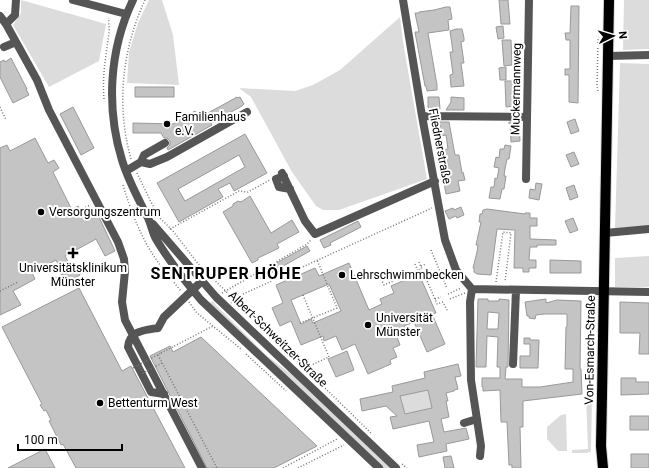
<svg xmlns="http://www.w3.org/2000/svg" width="649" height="468" font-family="Roboto,sans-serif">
<rect width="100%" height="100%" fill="#fff"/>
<path fill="#dcdcdc" d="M21,0l85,24 -7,37 -50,26 -36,-62 8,-12z
M149,0h13l11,35 6,50 -52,-2 2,-31 9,-29z
M624,0h25v49l-26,1z
M400,17l3,25 24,137 -88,31h-16l-7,-4 -24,-34 -41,-75 -12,-9 56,3 18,-6 27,-15z
M620,63l29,1v162l-34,2z
M649,256v31h-34v-29z
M212,301l55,55 23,17 101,95h-8l-173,-165z
M428,390l4,18 -27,6 -5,-18z
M586,397h6l-1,55h-3v1h-16v-3l16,-1z
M566,414l1,37h-9l-11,-12v-12l14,-12z"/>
<path fill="#c4c4c4" stroke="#999" fill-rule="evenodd" d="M499,0h9l2,24h-9z
M571,6h8l-1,97 -9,-1v-27h-4v-6h5v-29h-4l-1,-7h5z
M446,7h4l2,12 -4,1 1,10 -21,3 9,52v5l-10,1 -1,-5h-1l-10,-54h4l-4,-19h4v-1l15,-2z
M503,26l1,12 -6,1 -2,-12z
M456,29h6l2,9v3l-3,1 3,21h-3l3,23 -13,1 -1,-12 3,-1 -3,-22h3l-3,-21z
M502,40h9l1,25 -8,1z
M11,58l16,31h-1l3,6 -16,8 -13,-26v-15l4,-2 1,2z
M506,67v13h-6l-1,-12z
M505,81h8l2,25 -9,1z
M135,87h39v10h-39z
M237,97v1l3,-1 4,7 -2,2 -31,17 1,2 -44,25 -1,-2 3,-3v-4l-3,-3h-3l-3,-5h-28v-10l40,1 22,-13 4,7z
M428,97h11l1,12 -10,1 -2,-3z
M451,97l13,1v12h-18l5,-8z
M73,107l21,41 -13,7 -21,-41z
M575,119l4,12 -8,3 -4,-12z
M439,122h10l6,33h4l3,18 1,-1 2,8 -7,1 2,10 -14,3 -2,-11 7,-1 -5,-27 -3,1 -1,-6 6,-1 -2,-14 -9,2 -1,-7 5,-1z
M509,122l10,1 1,18 -9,1 -1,-18h-1z
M245,134l22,39 -33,18 -4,-8 -12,6 5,8 -44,25 -22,-39zM239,155l6,12 -60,34 -7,-12z
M35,138l13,25 6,-3 5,8 -6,4 19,38 6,-4 8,15 12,-6 17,36 -10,5 -9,-17 -31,17 7,13 4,-2 4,8 -25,13 -4,-8 12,-6 -7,-14 -24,13 3,6 -22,12 8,14 -21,10v-167l7,-3 3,6z
M505,145l6,1 -2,13h-2l-2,10 -1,7h2l-2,13h-2l-2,10 -11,-1 2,-11h3l1,-9 2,1 2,-11 -5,-1 2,-10 3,1 1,-9h4z
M574,152l5,12 -8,3 -5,-12z
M536,183l6,1 -3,16 -10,-2 1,-9 5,1z
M574,185l4,12 -8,3 -4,-12z
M250,196l21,37 21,-13 7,12 -22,12 2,4 -21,10v2l-6,3 -29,-51 10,-6v-2l5,-3 3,1z
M461,207l3,8 -7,3 -1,-2 -7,3 -4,-8 8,-3 1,2z
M487,209l38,5v-1h5v5h7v8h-7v13l26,1v5h-19v2h-7l-1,13h7v8h-7v4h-6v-4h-9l1,-38 -18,-1 -6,46 -14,-1 -3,-2v-4h-1l4,-16 1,-7h-2l5,-23h-2l1,-8h2l1,-4z
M573,218l5,12 -8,3 -5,-12z
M358,221l3,6 -31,16 1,2 -7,3 -4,-8z
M307,246l3,5 -50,28 -3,-5z
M550,260l31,1v12h-31z
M349,263l20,47 13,-6 -2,-5 14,-6 -3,-7 28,-12 17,39 -4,1 13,30 -18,8 -13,-30 -10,4 3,7 -10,4 3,8 -7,3 4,9 -7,3 1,4 -23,10 -13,-30 -13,6 -6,-14 -12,5 -1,-5 -22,9 -10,-24 -11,5 -8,-18 11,-5 -7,-18 39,-17 4,8zM329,284l12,27 -28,12 -2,-4 -10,5 -10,-24z
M79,288l43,83 9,-5 54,102h-109l-13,-24 -2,1 -12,-24 2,-1 -5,-10 -2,1 -4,-6 2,-1 -40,-77z
M478,299h10v2h11v-2l10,1 -1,67h-2l-1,12h17v8h18l33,-5v-13h-8l1,-42h1v-13h-22l-9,1 -1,4 -6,-1v-2h-2l-2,-14 21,-3v4l11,-3 24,1 -1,68h1l1,25 -59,7v26h-3l1,41h-9v-3h-3l-2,-43h-6l-1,-32 -17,1v-4h-1v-9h18v-11h-3l1,-30 -11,-1 -1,31h-10zM488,312l11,1 -1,16h-11z
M620,302l29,1v51h-10l1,-21h-20z
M201,337l116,109 -43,22h-67l-57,-112 20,-10 3,6z
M524,338h6v2h9l-1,28h-18v-12h10v-12h-6z
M347,351l7,19 -18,7 -8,-18z
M458,364l3,12 -6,1 3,12 -4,1v1l-8,2 2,8h-2l3,16 -8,2 3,13 22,-4 3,11 -23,5 1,7 -28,6 -2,-12 17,-3 -5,-21 -36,8 -3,-12 7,-1 -11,-10 -24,5 -2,-12 33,-7 -1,-6 33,-8 -1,-6zM428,390l4,18 -27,6 -5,-18z
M621,378h15v4h13v12l-28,1z
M630,416h19v14h-19z
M45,449l10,19h-47z
M631,454h18v14h-18z
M451,456l3,12h-9l-2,-11z"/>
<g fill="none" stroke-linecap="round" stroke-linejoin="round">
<defs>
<path id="major" d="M603,468l-2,-22 1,-50 7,-396"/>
</defs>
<use href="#major" stroke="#dbdbdb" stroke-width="12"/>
<path stroke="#777" stroke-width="1.5" stroke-dasharray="1 2" stroke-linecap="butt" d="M598,91l-1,-5 1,-46 1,-3
M104,99c-2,-22 2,-44 5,-66 1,-5 -1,-10 0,-15
M0,107l6,13
M131,159c-15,-54 -9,-109 14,-159
M137,173l14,29 9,16 13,13 26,34 172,168
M123,185c6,20 13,39 23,58 9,17 22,32 35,48
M80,210l10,-5
M170,229l69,-38 9,1 22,-12
M431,250l16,38
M419,262l18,42 6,-2
M415,264l3,7
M421,266l5,-2
M381,279l3,6 38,-16
M496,282l7,-50 8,1 -6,49
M0,291l18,-9
M222,293l85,-49 4,-4
M448,294l13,-6
M303,295l26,62 -24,11
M435,299l6,-2
M450,299l15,-6
M189,302l8,11 44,36
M231,303l10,-8 191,-87
M444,304l4,8
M300,323l37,-15 -20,-48
M161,353l52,-27
M246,354l40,37
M158,355l59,113
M402,464l5,4
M283,468l54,-29
M298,468l46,-23"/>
<path stroke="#555" stroke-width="8" d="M16,0l-1,15 -9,9 31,56 12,30 69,132 6,17 1,12 -3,31 3,18 77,148
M73,0l53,14
M133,0c-24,50 -27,108 -11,160 6,20 16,38 25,56 4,7 5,16 9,23 13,22 29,42 45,61l178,168
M403,0l19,116 23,124 11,30 16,19 177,3
M0,16l6,8
M4,47l12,-5
M608,56l41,-1
M422,116l105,1
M141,162l3,-7 21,-12
M126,171l15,-9 9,2 17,-7 80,-45
M282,173l23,48 10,13 120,-53
M284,176l-8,3 3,8 11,2
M526,179l3,-179
M153,224l63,73 180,171
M605,233l44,-4
M472,289l-2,13 1,78 10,66 -1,10
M513,364l3,-74
M164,394l-13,-2 -23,-45c1,-16 16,-17 30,-19l6,-11 38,-36
M464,423l13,-4"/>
<use href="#major" stroke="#000" stroke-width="10"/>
<path stroke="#777" stroke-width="1.5" stroke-dasharray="1 2" stroke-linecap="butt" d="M138,365l5,8 19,-10
M133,368l28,-15"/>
</g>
<g fill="#000" stroke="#fff" stroke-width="1.5">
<circle cx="167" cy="124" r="4"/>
<circle cx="41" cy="212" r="4"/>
<path d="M71 247h4v4h4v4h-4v4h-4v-4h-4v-4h4z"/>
<circle cx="342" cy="275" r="4"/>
<circle cx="368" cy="325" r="4"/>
<circle cx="100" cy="403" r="4"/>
</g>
<g text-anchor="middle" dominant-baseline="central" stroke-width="4" stroke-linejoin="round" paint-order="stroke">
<g font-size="12" fill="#000" stroke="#fff">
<text transform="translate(516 89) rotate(-89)">Muckermannweg</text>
<text transform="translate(440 146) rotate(79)">Fliednerstraße</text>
<text transform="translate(278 339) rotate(44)">Albert-Schweitzer-Straße</text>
<text transform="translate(590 350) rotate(-89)">Von-Esmarch-Straße</text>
</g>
<g font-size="12" fill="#000" stroke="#fff" text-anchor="start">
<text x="175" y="117">Familienhaus<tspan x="175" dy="14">e.V.</tspan></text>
<text x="49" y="212">Versorgungszentrum</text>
<text x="73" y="268" text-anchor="middle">Universitätsklinikum<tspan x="73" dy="14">Münster</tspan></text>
<text x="350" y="275">Lehrschwimmbecken</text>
<text x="376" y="318">Universität<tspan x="376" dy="14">Münster</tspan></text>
<text x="108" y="403">Bettenturm West</text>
</g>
<g font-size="16" font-weight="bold" letter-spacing="1" fill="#000" stroke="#fff">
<text x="226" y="273">SENTRUPER HÖHE</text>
</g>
</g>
<g transform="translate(613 36) rotate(85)" stroke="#ffffff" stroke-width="3" paint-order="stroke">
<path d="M0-3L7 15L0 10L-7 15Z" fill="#000000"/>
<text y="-6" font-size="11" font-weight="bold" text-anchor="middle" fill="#000000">N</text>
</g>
<path d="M18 444v6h104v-6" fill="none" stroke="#000000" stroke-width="2"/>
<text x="24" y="444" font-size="12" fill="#000000" stroke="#ffffff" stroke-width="3" paint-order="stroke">100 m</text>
</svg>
